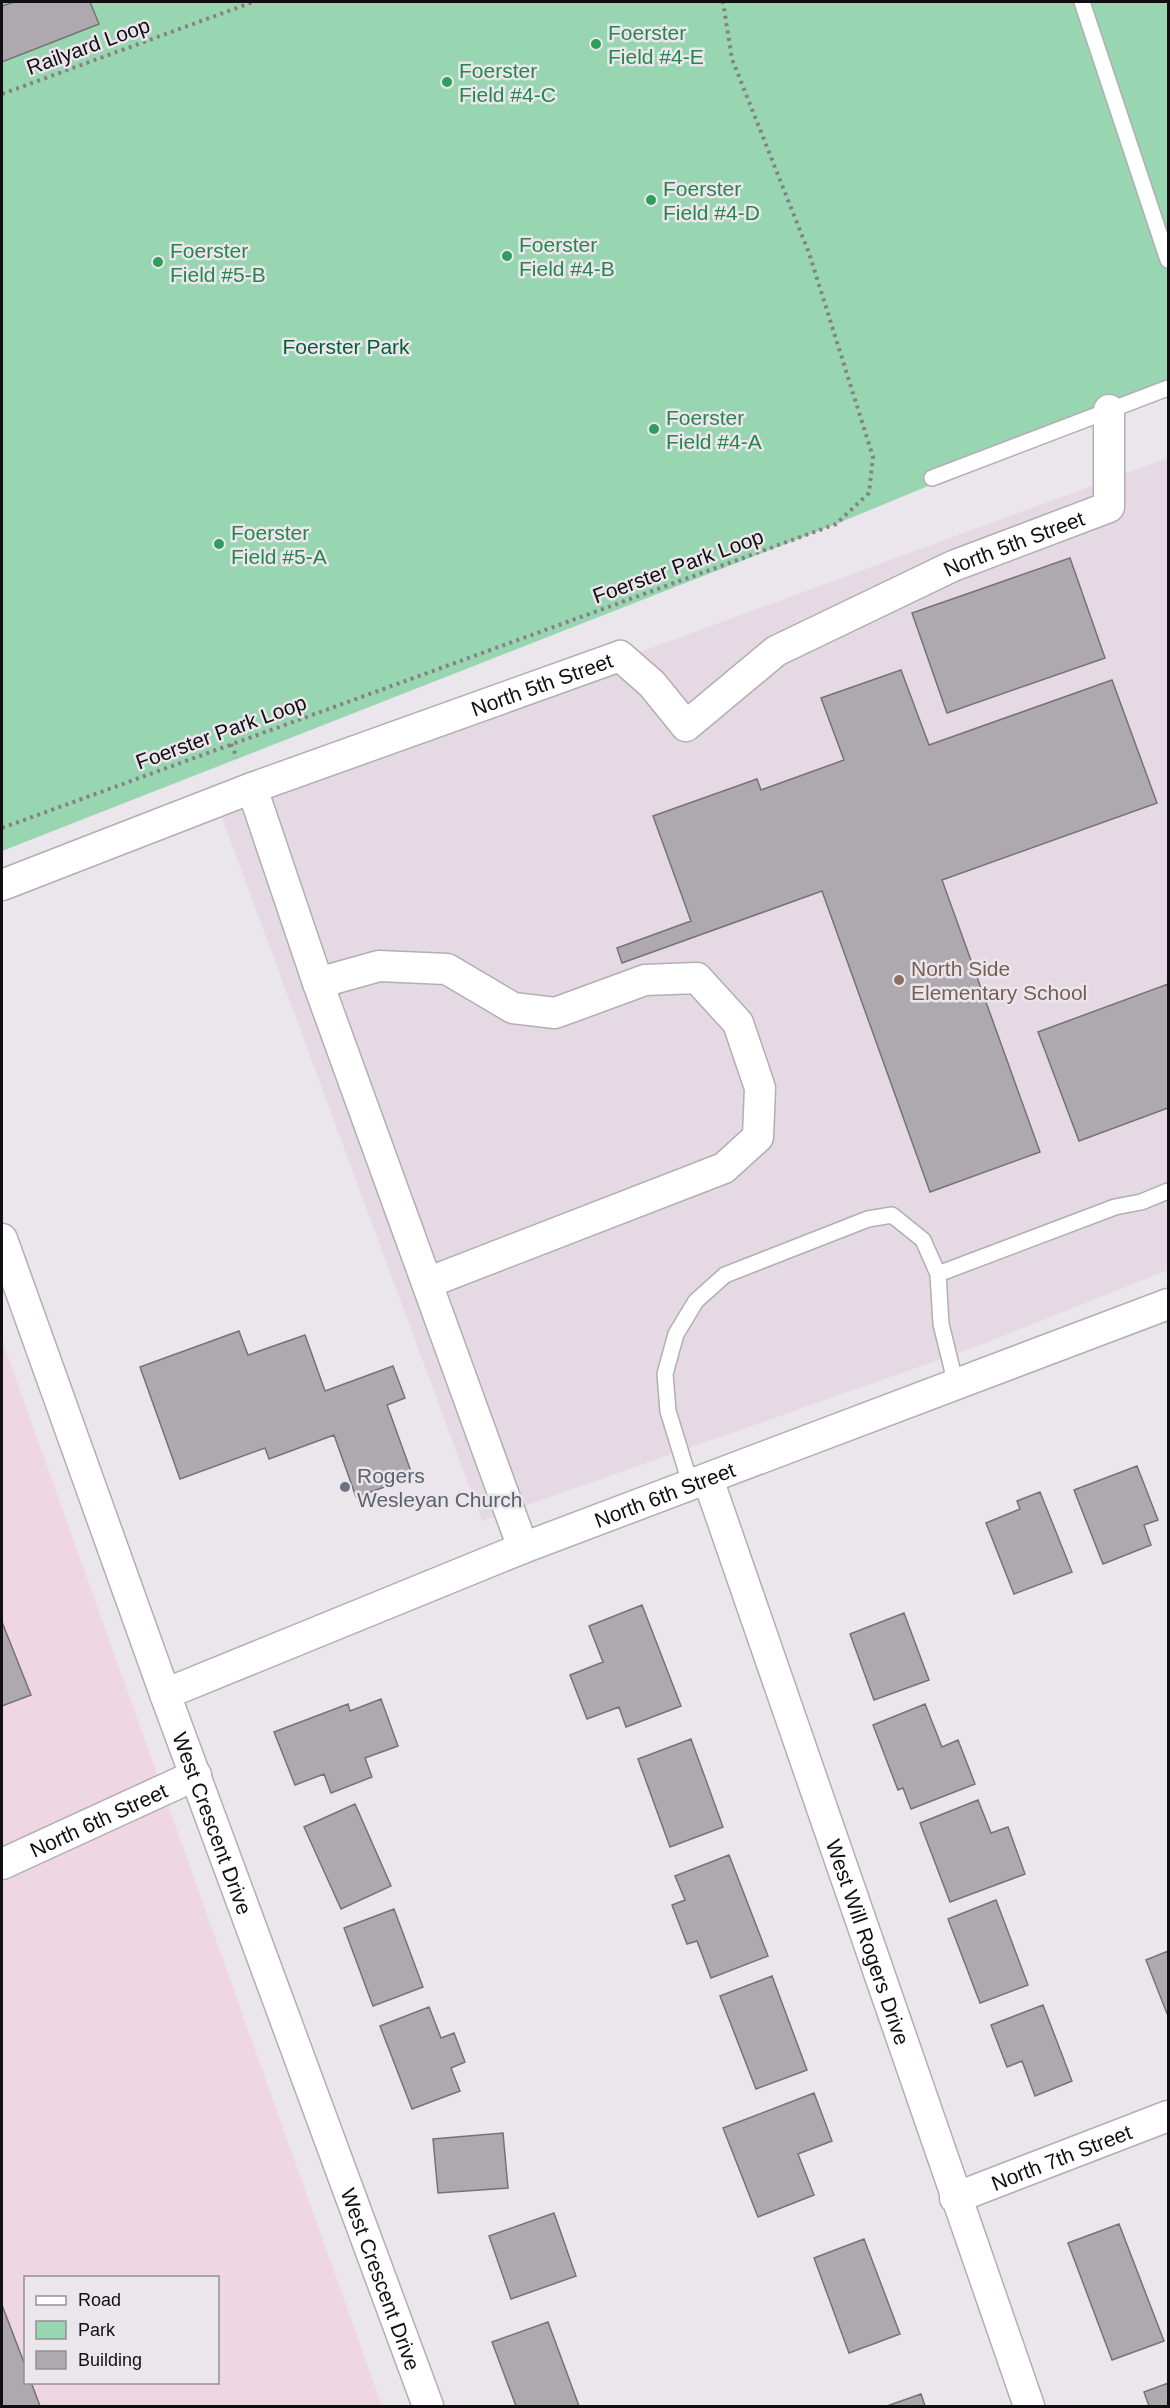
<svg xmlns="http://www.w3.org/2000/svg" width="1170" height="2408" font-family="Helvetica,sans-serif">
<rect width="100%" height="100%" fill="#ebe6eb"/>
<path fill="#e5d9e4" d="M1168,458v812l-190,76 -496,175 -264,-714z"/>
<path fill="#eed6e2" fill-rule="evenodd" d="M2,1340l140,392 240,674h-380zM26,2278h192v104h-192z"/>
<path fill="#98d5b1" d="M2,2h1166v385l-332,137 -834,327z"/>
<path fill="#aea9ae" stroke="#777277" stroke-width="1.5" d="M14,2h76l9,22 -97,38v-56z
M1070,558l35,100 -158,55 -35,-100z
M901,670l28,75 183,-65 45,123 -215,77 98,272 -110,40 -108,-301 -200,72 -5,-15 74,-27 -38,-105 104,-37 4,11 83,-30 -23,-62z
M1168,984v124l-89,33 -41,-109z
M239,1331l9,24 57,-20 20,56 68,-25 12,32 -18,7 26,72 -57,20 -22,-62 -65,24 -4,-11 -85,31 -40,-112z
M1137,1466l21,54 -14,5 7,20 -48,19 -29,-74z
M1040,1492l32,80 -58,22 -28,-71 34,-14 -3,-8z
M642,1605l39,101 -55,21 -7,-20 -32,12 -17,-44 33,-13 -14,-36z
M904,1613l25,67 -55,20 -24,-66z
M2,1622l29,73 -29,11z
M381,1699l17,47 -33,12 7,19 -41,16 -7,-19 -29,11 -21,-53 74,-28 2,7z
M925,1704l17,43 16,-7 17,44 -64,25 -8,-21 -5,2 -25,-65z
M691,1739l32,88 -53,20 -32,-88z
M978,1800l13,33 17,-6 17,47 -75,28 -30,-79z
M355,1804l36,82 -50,23 -37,-82z
M729,1855l39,101 -57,22 -14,-37 -10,3 -15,-39 13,-5 -10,-24z
M996,1900l32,85 -48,18 -32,-84z
M394,1909l29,78 -50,19 -29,-78z
M1168,1951v65l-22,-56z
M772,1976l35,94 -51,19 -36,-93z
M1043,2005l29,76 -37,15 -13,-35 -15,6 -16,-42z
M429,2007l12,31 13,-5 11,29 -14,6 9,23 -48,18 -32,-83z
M814,2093l18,48 -34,13 16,41 -56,22 -35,-89z
M503,2133l5,55 -70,5 -5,-54z
M554,2213l22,63 -65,23 -22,-63z
M1119,2224l45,117 -52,19 -44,-117z
M864,2239l36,95 -51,19 -35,-95z
M2,2305l24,63v14h5l9,24h-38z
M548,2322l31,84h-63l-24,-64z
M1168,2383v23h-19l-5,-14z
M921,2394l4,12h-38z"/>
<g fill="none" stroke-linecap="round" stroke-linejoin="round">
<defs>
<path id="lane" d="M1082,2l86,258
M932,478l236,-90
M938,1274l177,-67 26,-5 27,-11
M691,1486l-23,-75 -3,-37 11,-40 20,-33 29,-26 143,-56 24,-4 31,25 15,34 3,50 15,61"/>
<g id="street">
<path d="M252,788l66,195 205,565"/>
<path id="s1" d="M2,885l250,-97 368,-132 32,28 34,42 90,-75 177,-85 156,-59v-97"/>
<path d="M318,983l61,-17 68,3 66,39 42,5 90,-33 52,-2 41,45 22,65 -2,49 -34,31 -297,115"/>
<path id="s2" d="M2,1239l163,455 263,712"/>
<path id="s3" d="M708,1479l321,927"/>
<path id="s4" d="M165,1694l358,-146 645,-244"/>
<path id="s5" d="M2,1864l194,-89"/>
<path id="s6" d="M955,2198l213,-82"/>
</g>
</defs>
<use href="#lane" stroke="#b3aeb3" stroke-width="18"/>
<use href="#street" stroke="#b3aeb3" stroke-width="33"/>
<path stroke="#858185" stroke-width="4" stroke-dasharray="3 4.5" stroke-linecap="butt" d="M2,94l251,-92
M231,744l6,14
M2,828l834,-304 33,-31 4,-36 -64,-204 -77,-194 -9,-57"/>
<use href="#lane" stroke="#fff" stroke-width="15"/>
<use href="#street" stroke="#fff" stroke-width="30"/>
</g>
<g fill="#2e9e5b" stroke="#ebe6eb" stroke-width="2">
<circle cx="596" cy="44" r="6"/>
<circle cx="447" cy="82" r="6"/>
<circle cx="651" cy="200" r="6"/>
<circle cx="507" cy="256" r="6"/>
<circle cx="158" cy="262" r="6"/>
<circle cx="654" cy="429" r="6"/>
<circle cx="219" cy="544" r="6"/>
</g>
<circle fill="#8d6e63" stroke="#ebe6eb" stroke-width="2" cx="899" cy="980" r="6"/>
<circle fill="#6b7280" stroke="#ebe6eb" stroke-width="2" cx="345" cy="1487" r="6"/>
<g text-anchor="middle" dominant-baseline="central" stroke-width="5" stroke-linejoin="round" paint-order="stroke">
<g font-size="21" fill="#27864d" stroke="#ebe6eb" text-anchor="start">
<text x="608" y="32">Foerster<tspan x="608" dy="24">Field #4-E</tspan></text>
<text x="459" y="70">Foerster<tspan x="459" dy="24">Field #4-C</tspan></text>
<text x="663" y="188">Foerster<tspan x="663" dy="24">Field #4-D</tspan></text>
<text x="519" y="244">Foerster<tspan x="519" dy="24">Field #4-B</tspan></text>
<text x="170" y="250">Foerster<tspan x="170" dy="24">Field #5-B</tspan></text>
<text x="666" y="417">Foerster<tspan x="666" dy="24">Field #4-A</tspan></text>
<text x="231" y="532">Foerster<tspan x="231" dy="24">Field #5-A</tspan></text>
</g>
<g font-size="21" fill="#110f11" stroke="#ebe6eb">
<text transform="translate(88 46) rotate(-20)">Railyard Loop</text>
<text stroke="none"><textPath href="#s1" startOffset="1134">North 5th Street</textPath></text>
<text transform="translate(678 566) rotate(-20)">Foerster Park Loop</text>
<text stroke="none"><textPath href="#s1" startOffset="576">North 5th Street</textPath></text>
<text transform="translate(221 732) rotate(-20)">Foerster Park Loop</text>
<text stroke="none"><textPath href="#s4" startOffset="538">North 6th Street</textPath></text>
<text stroke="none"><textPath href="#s5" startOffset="106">North 6th Street</textPath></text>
<text stroke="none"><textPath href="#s2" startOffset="621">West Crescent Drive</textPath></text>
<text stroke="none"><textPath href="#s3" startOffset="490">West Will Rogers Drive</textPath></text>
<text stroke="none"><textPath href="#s6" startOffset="114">North 7th Street</textPath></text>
<text stroke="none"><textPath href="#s2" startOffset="1107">West Crescent Drive</textPath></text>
</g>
<g font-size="21" fill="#025f3a" stroke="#ebe6eb">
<text x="346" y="346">Foerster Park</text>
</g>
<g font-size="21" fill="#785e54" stroke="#ebe6eb" text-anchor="start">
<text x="911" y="968">North Side<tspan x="911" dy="24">Elementary School</tspan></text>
</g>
<g font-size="21" fill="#5b616d" stroke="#ebe6eb" text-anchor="start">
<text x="357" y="1475">Rogers<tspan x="357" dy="24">Wesleyan Church</tspan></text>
</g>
</g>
<rect width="1170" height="2408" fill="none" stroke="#110f11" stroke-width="6"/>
<rect x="24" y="2276" width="195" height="108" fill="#ebe6eb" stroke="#949094" stroke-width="1.5"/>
<rect x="36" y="2296" width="30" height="9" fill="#ffffff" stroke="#949094" stroke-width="1.5"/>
<text x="78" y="2306" font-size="18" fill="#110f11">Road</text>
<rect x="36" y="2321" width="30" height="18" fill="#98d5b1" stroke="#949094" stroke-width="1.5"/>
<text x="78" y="2336" font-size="18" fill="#110f11">Park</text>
<rect x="36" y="2351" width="30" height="18" fill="#aea9ae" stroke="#949094" stroke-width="1.5"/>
<text x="78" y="2366" font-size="18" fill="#110f11">Building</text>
</svg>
